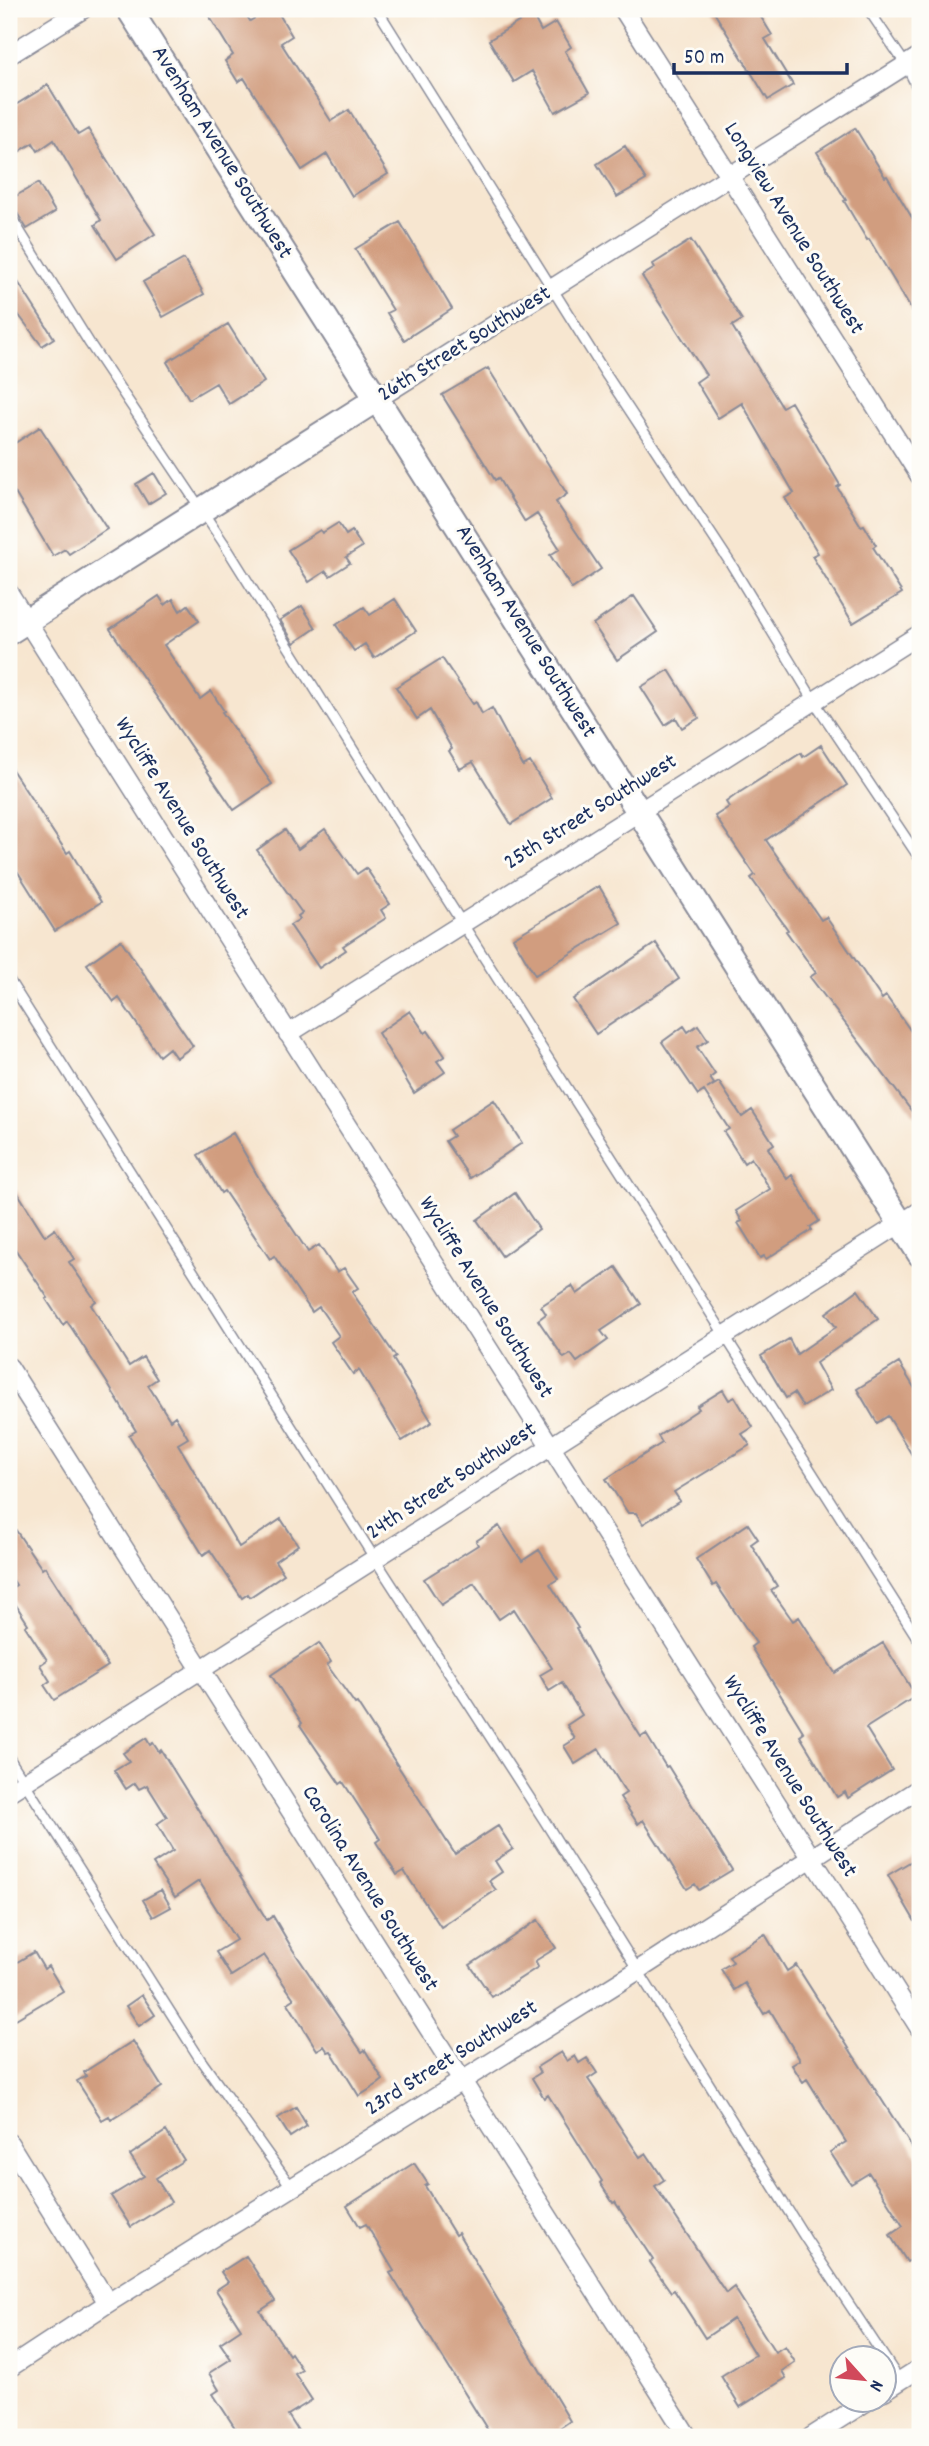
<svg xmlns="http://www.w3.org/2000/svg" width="929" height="2446" font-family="Dekko,sans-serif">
<rect width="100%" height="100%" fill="#fdfcf7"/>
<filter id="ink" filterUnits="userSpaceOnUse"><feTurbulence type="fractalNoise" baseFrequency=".0143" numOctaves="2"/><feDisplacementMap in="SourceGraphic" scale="14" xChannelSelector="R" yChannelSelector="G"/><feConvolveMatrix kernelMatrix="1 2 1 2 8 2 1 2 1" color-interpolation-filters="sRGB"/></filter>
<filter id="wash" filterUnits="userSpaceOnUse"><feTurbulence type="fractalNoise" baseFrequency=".00686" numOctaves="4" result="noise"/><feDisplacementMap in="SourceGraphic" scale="28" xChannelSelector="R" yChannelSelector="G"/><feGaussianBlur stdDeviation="1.57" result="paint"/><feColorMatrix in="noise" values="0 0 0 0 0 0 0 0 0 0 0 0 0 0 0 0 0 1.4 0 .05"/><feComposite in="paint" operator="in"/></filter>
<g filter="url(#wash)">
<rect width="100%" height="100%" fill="#f7e6d0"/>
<g id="blocks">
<path fill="#d19d7f" d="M205,9h37l8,12 20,-12h6l16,27 -11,7 50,78 18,-11 39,64 -36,22 -25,-42 -25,16 -58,-92 -6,4 -13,-21 8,-6z
M712,9h44l16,26 -7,4 28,46 -25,15z
M532,14l9,17 15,-9 15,25 -6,4 24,42 -34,19 -23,-41 -18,11 -25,-42z
M48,85l30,50 10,-6 44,71 23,34 -38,25 -22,-34 6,-5 -47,-80 -16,11 -5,-8 -24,15v-49z
M855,128l30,49 2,-1 33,55v93l-51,-85 -2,1 -23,-39 2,-1 -29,-48z
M625,146l21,34 -29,17 -20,-33z
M38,183l17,29 -28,17 -18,-29z
M400,222l52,87 -48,31 -17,-27 6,-3 -38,-61z
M691,240l51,80 -10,6 50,81 9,-5 49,83 -3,2 24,39 3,-1 12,20 -3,2 29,46 -49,30 -41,-67 6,-3 -33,-55 9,-5 -52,-90 -24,15 -22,-36 10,-7 -64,-99 13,-8 -2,-4z
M184,259l20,35 -41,23 -20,-35z
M9,268l45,70 -12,8 -33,-44z
M228,324l36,58 -35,22 -13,-21 -27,16 -22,-37z
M488,368l79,126 -11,8 45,67 -29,20 -22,-34 10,-6 -23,-35 -12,8 -27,-44 -3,2 -53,-85z
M40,427l67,102 -38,25 -4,-5 -12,7 -44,-73v-36z
M154,473l12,20 -18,11 -12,-20z
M338,523l8,12 6,-4 10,16 -16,10 4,6 -20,13 -4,-5 -17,11 -21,-32 32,-20 2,3z
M159,596l6,9 8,-6 7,12 8,-6 11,16 -35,24 36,54 11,-8 13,20 -2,1 50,72 -38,26 -124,-181z
M634,596l24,36 -41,28 -24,-36z
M395,599l21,32 -42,27 -9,-14 -11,7 -18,-26 28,-18 6,8z
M302,606l14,22 -22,15 -14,-23z
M442,658l31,46 3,-2 6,12 10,-6 31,58 7,-4 22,36 -41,26 -38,-62 -13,7 -11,-18 3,-2 -22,-39 -13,9 -21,-32z
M669,670l30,48 -17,10 -6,-10 -11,7 -24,-38z
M821,745l26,40 -81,55 55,80 5,-3 56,82 4,-3 34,48v78l-110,-145 6,-4 -30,-42 2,-1 -37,-52 4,-3 -40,-59 14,-9 -3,-5 11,-8 64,-41 2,4z
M9,765l58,88 3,-2 31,51 -46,29 -46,-73z
M325,829l32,45 9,-6 24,36 -9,6 5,8 -43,28 3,4 -27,18 -29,-43 10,-6 -2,-3 4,-3 -45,-63 28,-20 13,19z
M599,886l22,37 -86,52 -22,-37z
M121,940l72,106 -17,12 -7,-10 -10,8 -40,-58 -5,4 -27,-38z
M656,943l23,36 -83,55 -23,-35z
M410,1011l15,22 3,-2 17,25 -8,5 8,11 -31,21 -36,-60z
M698,1025l10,15 -11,7 18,27 -5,4 4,6 -7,5 12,-7 23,35 10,-7 22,34 -6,4 19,31 5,-4 27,46 -9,6 2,3 -46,29 -2,-3 -4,2 -22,-35 4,-2 -6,-10 34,-22 -19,-31 -7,5 -20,-31 5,-3 -25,-38 -6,4 -36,-53 22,-16 4,6z
M494,1100l28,43 -52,35 -25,-37 8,-5 -4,-6z
M233,1133l27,47 48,72 11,-7 18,27 7,-4 14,20 -6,4 44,65 -3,2 39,63 -30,19 -43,-71 -6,4 -22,-32 8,-6 -20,-29 -7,5 -38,-56 -4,3 -46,-68 -3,2 -23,-38z
M9,1179l36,57 10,-7 19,30 -5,3 27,39 -5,4 38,61 14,-9 14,22 -9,6 22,35 5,-4 13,22 -10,6 61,103 42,-28 17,26 -23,16 9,13 -34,23 -2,-3 -6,4 -32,-48 -7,5 -74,-120 7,-4 -30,-50 -39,-60 -4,4 -17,-26 2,-1 -39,-58z
M515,1193l24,36 -37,27 -25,-36z
M616,1267l25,37 -40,27 7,9 -31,22 -6,-8 -7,4 -26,-38 8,-6 -5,-8 31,-20 5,8z
M858,1290l20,29 -62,44 15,27 -28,17 -9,-14 -8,5 -25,-42 28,-17 8,15 39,-27 -10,-14z
M899,1363l21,34v71l-32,-52 -11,7 -20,-34z
M723,1390l6,10 6,-3 18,30 -11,7 8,11 -76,47 6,9 -37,23 -7,-11h-8l-22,-34 56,-36 -4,-7 41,-27 -2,-3z
M9,1520l33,49 3,-2 63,99 -54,34 -10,-15 6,-4 -10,-16 7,-5 -22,-34 3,-2 -19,-30v-4l7,-5 -7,-11z
M748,1524l10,15 -7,5 26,42 -6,4 22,31 6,-4 36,56 48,-30 33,53 -50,32 26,42 -44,28 -3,-6 -8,5 -37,-61 4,-3 -53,-86 5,-4 -40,-59 -3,2 -17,-27z
M499,1526l23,35 17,-11 19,29 -8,5 28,44 -2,1 27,48 38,60 5,-3 20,33 2,-1 64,104 -33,20 -4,-6 -8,5 -44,-69 -5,4 -18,-27 6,-4 -27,-44 -24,15 -11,-18 11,-7 -8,-14 15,-10 -20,-32 -13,8 -9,-16 12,-7 -38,-59 -15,10 -25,-36 -33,22 -17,-26 54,-34 -2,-4z
M319,1643l12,19 -4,3 28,39 2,-1 98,151 43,-28 15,23 -18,12 7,11 -13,9 7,9 -55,37 -37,-56 -7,4 -21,-33 4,-3 -37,-57 -3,2 -40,-59 2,-2 -31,-48z
M146,1738l4,7 3,-2 6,9 2,-2 106,170 6,-4 20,34 69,102 3,-2 18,30 -5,4 -19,12 -28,-45 -3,1 -4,-6 -7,4 -29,-47 6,-4 -30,-44 -33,21 -15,-24 20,-12 -37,-59 -24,16 -22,-33 20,-13 -16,-27 10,-7 -20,-32 -8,4 -4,-6 -9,6 -12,-19 15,-9 -6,-8z
M920,1856v74l-32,-55z
M161,1890l10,17 -18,10 -10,-17z
M538,1920l18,28 -21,13 3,6 -46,30 -22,-32z
M765,1934l22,37 9,-6 124,195v94l-13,8 -17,-27 13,-9 -34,-53 -18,11 -21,-32 16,-10 -39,-63 -4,3 -11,-17 8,-5 -30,-50 -6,4 -19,-31 -11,7 -13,-21 12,-7 -4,-6z
M34,1952l10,17 4,-3 15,25 -54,32v-56z
M142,1995l13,20 -16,11 -13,-20z
M133,2041l29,46 -51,33 -2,-4 -7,4 -25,-39 9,-5 -2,-4z
M561,2052l6,9 8,-5 4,7 8,-5 10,15 -9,6 52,78 6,-4 18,27 -9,6 71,107 8,-6 41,65 10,-6 10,16 -13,9 4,7 -46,29 -19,-31 34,-21 -22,-36 -28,19 -31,-48 -3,2 -21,-30 3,-2 -38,-58 -2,1 -13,-20 2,-2 -54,-86 -4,3 -12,-20 8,-5 -3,-6z
M296,2107l11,19 -17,11 -12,-19z
M166,2131l18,29 -28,18 15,24 -40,25 -20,-31 33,-20 -14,-21z
M414,2163l14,21 -3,2 30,49 3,-2 112,188 -10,7 6,9h-74l-102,-164 4,-2 -28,-47 -6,3 -13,-21z
M246,2256l29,45 -15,10 29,44 2,-2 11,17 -7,4 17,26 -24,15 14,22h-61l-28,-43 6,-4 -10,-17 22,-14 -11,-16 21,-14 -25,-39 12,-8 -7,-10z"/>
</g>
</g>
<g filter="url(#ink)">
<use href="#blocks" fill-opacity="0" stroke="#898a97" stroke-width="2"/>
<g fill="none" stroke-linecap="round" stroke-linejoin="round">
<defs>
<path id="lane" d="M377,9l230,367 124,188 83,137 106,158
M868,9l38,56 14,28
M9,214l81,130 133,198 211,337 486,763
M9,980l366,579 169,261 262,419 94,142
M9,1758l191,301 92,129
M919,2437l1,-7"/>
<path id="street" d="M623,9l297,467
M9,55l74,-46
M377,399l543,-343
M9,593l911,1436
M288,1034l632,-400
M9,1367l679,1070
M9,1792l911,-581
M9,2143l99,160
M9,2368l99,-65 529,-332 283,-183
M884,2391l36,-23
M811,2437l58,-37"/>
<path id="secondary" d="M129,9l791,1245
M9,632l368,-233"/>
</defs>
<use href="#lane" stroke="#898a97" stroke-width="12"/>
<use href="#street" stroke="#898a97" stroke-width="21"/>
<use href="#secondary" stroke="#898a97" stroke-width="28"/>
<use href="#lane" stroke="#fff" stroke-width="9"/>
<use href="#street" stroke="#fff" stroke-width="18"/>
<use href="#secondary" stroke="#fff" stroke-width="24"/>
</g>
</g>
<g text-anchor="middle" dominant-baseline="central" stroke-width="6" stroke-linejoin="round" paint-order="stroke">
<g font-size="23" fill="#1b2f5e" stroke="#fdfcf7">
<text transform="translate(221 153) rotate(58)">Avenham Avenue Southwest</text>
<text transform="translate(793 229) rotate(58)">Longview Avenue Southwest</text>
<text transform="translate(465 345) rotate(-32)">26th Street Southwest</text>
<text transform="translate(525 632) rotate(58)">Avenham Avenue Southwest</text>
<text transform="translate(591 813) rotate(-32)">25th Street Southwest</text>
<text transform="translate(181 819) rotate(58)">Wycliffe Avenue Southwest</text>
<text transform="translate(485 1298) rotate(58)">Wycliffe Avenue Southwest</text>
<text transform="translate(452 1482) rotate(-33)">24th Street Southwest</text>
<text transform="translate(789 1777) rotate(58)">Wycliffe Avenue Southwest</text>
<text transform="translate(369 1889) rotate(58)">Carolina Avenue Southwest</text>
<text transform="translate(452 2059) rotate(-32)">23rd Street Southwest</text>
</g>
</g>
<rect width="929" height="2446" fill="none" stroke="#fdfcf7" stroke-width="35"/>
<g transform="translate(863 2379) rotate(117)"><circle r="33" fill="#fdfcf7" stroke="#a3aaba" stroke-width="2"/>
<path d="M0-5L12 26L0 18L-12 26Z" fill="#d1495b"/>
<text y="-10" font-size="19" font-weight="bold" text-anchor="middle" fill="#1b2f5e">N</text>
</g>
<path d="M674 63v10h173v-10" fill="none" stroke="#1b2f5e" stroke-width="3.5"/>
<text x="684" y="63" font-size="21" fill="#1b2f5e" stroke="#fdfcf7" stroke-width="5" paint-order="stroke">50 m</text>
</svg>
